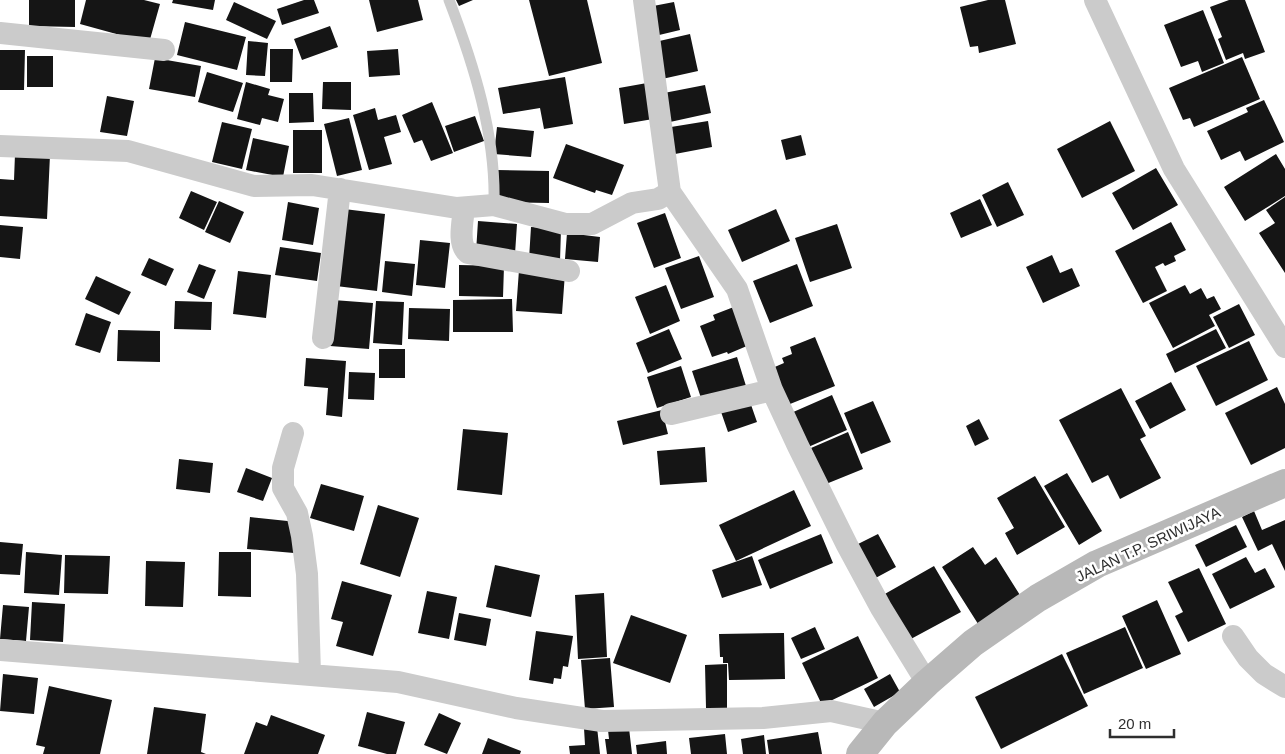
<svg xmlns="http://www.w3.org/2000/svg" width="1285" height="754" font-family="Helvetica,sans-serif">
<rect width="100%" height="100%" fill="#fff"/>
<path fill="#151515" d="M29,0h46v27l-46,-1z
M86,0h58l16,4 -11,39 -69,-19z
M173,0h42l-2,10 -41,-7z
M304,0h10l5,13 -37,12 -5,-16z
M369,0h49l5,20 -46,12z
M456,0h17l-14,6z
M529,0h58l15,63 -53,13z
M988,0h17l11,44 -37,9 -1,-7 -8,1 -10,-40z
M1229,0h16l20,52 -20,7 -2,-6 -17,7 -8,-21 4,-2 -12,-30z
M234,2l42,19 -9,18 -41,-19z
M674,2l6,28 -25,6 -7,-29z
M1203,10l21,53 -22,9 -4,-11 -17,6 -17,-42z
M185,22l61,15 -9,33 -60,-15z
M330,26l8,21 -36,13 -8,-21z
M690,34l8,37 -36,8 -7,-37z
M248,41l20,2 -3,33 -19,-1z
M270,49h23l-1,33h-22z
M398,49l2,26 -31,2 -2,-26z
M0,50h25l-1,40h-24z
M27,56h26v31h-26z
M1242,57l18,42 -66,28 -4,-9 -7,2 -14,-32z
M155,58l46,8 -6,31 -46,-8z
M207,72l36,11 -10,29 -35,-10z
M565,77l8,47 -29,5 -4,-21 -37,6 -5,-26z
M246,82l24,7 -2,6 16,4 -6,23 -16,-4 -2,7 -23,-6z
M323,82h28v28l-29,-1z
M647,83l6,36 -29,5 -5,-36z
M705,85l6,28 -41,9 -6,-29z
M289,93h24l1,29 -25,1z
M107,96l27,5 -7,35 -27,-4z
M1264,100l20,42 -39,19 -5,-10 -19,9 -14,-29 41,-19 -2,-4z
M432,102l21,51 -22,8 -9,-21 -8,3 -12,-28z
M375,108l3,12 18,-5 5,17 -17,5 8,27 -23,6 -16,-55z
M475,116l9,25 -30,11 -9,-26z
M349,118l13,52 -25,6 -13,-52z
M708,121l4,26 -37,7 -4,-27z
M1110,121l25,50 -53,27 -25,-49z
M222,122l30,7 -10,40 -30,-7z
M497,127l37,4 -3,26 -37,-3z
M293,130h29v43h-29z
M801,135l5,20 -20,5 -5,-20z
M253,138l36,8 -6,31 -37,-7z
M566,144l58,21 -12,30 -16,-5 -1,3 -42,-15z
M15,154l35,1 -3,64 -47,-3v-37l14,1z
M1276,154l9,15v27l-40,25 -21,-34z
M1156,168l22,37 -45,25 -21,-37z
M497,170l52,1v32l-52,-1z
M1008,182l16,33 -27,12 -15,-32z
M191,191l26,11 -13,28 -25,-12z
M1285,197v76l-26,-40 16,-10 -9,-13z
M980,199l12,26 -31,13 -11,-25z
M219,201l25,11 -14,31 -25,-11z
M288,202l31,6 -6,37 -31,-5z
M344,209l41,5 -8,77 -41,-5z
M776,209l14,32 -48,21 -14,-32z
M665,213l16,45 -27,10 -17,-45z
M478,221l39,3 -2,30 -39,-2z
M1171,222l15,28 -12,6 2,5 -11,5 -2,-3 -8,4 12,24 -24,12 -28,-52z
M837,224l15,44 -42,14 -15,-44z
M0,225l23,2 -3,32 -20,-2z
M531,227l30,2 -1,32 -31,-2z
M567,233l33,4 -2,25 -33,-3z
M420,240l30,3 -5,45 -29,-3z
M280,247l41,6 -4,28 -42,-6z
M1052,255l8,18 12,-5 8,18 -37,17 -17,-36z
M699,256l15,41 -33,12 -16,-41z
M149,258l25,11 -8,17 -25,-11z
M385,261l30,3 -3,32 -30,-4z
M199,264l17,6 -12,29 -17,-7z
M797,264l16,42 -43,17 -17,-42z
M459,265l45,1 -1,31 -44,-1z
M519,270l46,3 -3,41 -46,-3z
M238,271l33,4 -5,43 -33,-4z
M96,276l35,16 -12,23 -34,-16z
M666,285l14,36 -30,13 -15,-37z
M1185,285l5,9 11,-6 6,11 7,-3 7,13 -12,6 6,11 -42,22 -24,-45z
M512,299l1,33h-60v-32z
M333,300l40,3 -4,46 -39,-3z
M175,301l37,1 -1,28 -37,-1z
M376,301l28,1 -2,43 -29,-2z
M1239,304l16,31 -26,13 -16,-31z
M739,305l15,38 -26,11 -1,-2 -15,5 -12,-31 15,-6 -2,-5z
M409,308l41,1 -1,32 -41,-2z
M86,313l25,9 -11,31 -25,-8z
M669,329l13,30 -34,14 -12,-30z
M1216,329l10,19 -51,25 -9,-19z
M118,330l42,1v31l-43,-1z
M815,337l20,49 -50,20 -15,-37 14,-6 -2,-5 10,-4 -2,-7z
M1249,341l19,39 -52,26 -20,-40z
M379,349h26v29h-26z
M737,357l9,29 -44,15 -10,-30z
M306,358l40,3 -4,56 -16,-2 2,-27 -24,-2z
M681,366l10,31 -34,11 -10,-31z
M349,372l26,1 -1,27 -26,-1z
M1171,382l15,28 -36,19 -15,-28z
M1277,387l8,17v44l-34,17 -26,-52z
M1121,388l25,48 -6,3 21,39 -41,21 -12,-24 -16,8 -33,-63z
M832,395l15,35 -41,18 -15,-35z
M749,399l8,23 -29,10 -8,-23z
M873,401l18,41 -30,12 -17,-41z
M662,410l6,24 -45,11 -6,-24z
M979,419l10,20 -14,7 -9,-20z
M463,429l45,4 -6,62 -45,-5z
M848,432l15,37 -37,15 -15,-36z
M705,447l2,35 -47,3 -3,-34z
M179,459l34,4 -3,30 -34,-4z
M246,468l26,10 -9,23 -26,-9z
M1067,473l35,58 -23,14 -35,-59z
M1035,476l30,51 -48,28 -12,-22 9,-5 -17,-30z
M321,484l43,12 -10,35 -44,-13z
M794,490l17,36 -75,35 -17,-36z
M378,505l41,13 -19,59 -40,-13z
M1254,511l8,19 23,-10v51l-13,-27 -14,7 -16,-34z
M250,517l47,5 -3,31 -47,-4z
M1236,525l11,22 -41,20 -11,-22z
M821,534l12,29 -63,26 -12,-29z
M878,534l18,33 -26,14 -18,-34z
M0,542l23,2 -3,31 -20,-1z
M973,547l12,18 11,-8 27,43 -43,27 -38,-60z
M26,552l36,3 -3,40 -35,-2z
M219,552h32v45l-33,-1z
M65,555l45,1 -2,38 -44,-1z
M752,556l10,29 -40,13 -10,-28z
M1246,557l9,16 10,-5 10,19 -45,22 -18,-35z
M146,561l39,1 -2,45 -38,-1z
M495,565l45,10 -9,42 -45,-10z
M934,566l27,46 -52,28 -26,-45z
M1199,568l27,56 -38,18 -13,-26 8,-4 -15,-30z
M342,581l50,14 -19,61 -37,-10 7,-24 -12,-3z
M427,591l30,6 -8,42 -31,-6z
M604,593l3,64 -29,2 -3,-64z
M1157,600l24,54 -35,15 -24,-53z
M32,602l33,2 -2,38 -33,-2z
M3,605l26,2 -3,34 -26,-2z
M459,613l32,6 -5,27 -32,-6z
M631,615l56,20 -17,48 -57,-20z
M815,627l10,22 -24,10 -10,-21z
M1125,627l18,41 -59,26 -18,-41z
M536,631l37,5 -5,31 -5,-1 -2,13 -7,-1 -1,6 -24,-4z
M784,633l1,46 -56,1 -1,-17h-5v-6h-3l-1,-23z
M858,636l20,42 -56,27 -20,-42z
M1062,654l26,52 -87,43 -26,-52z
M610,658l4,49 -29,2 -4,-49z
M727,664v44h-21l-1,-43z
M3,674l35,4 -4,36 -34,-3z
M890,674l10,18 -26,15 -10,-18z
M49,686l63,14 -12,54h-57l2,-7 -9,-2z
M154,707l52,7 -5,38 5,2h-59z
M367,712l38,10 -9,32h-9l-29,-8z
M439,713l22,10 -14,31 -23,-9z
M271,715l54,20 -7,19h-74l12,-32 11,4z
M597,727l3,27h-30l-1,-8 16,-1 -1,-17z
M629,728l3,26h-25l-2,-15h4l-1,-9z
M818,732l4,22h-53l-2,-14z
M725,734l2,20h-36l-2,-16z
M764,735l2,19h-23l-2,-15z
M488,738l33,13 -1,3h-38z
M666,741l1,13h-30l-1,-9z"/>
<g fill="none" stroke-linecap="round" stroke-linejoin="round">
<path stroke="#cbcbcb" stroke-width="11" d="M449,0c25,65 47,135 45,205"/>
<path stroke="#cbcbcb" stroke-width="22" d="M644,0l26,192 67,97 35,101 26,56 49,99 34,63 46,75
M1095,0l79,169 111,178
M0,33l164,17
M0,146l128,5 126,35 58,-1 145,23 37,-3 71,19h27l40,-21 26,-4 12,-7
M464,208c-1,13 -7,36 4,45l101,18
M323,338l17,-149
M671,414l101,-24
M293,433l-10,35v20l14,25 5,23 5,38 3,100
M1233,636l15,22 16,16 21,13
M0,650l398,32 118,26 86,13 161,-3 68,-7 54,12"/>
<path stroke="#b8b8b8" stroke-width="28" d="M860,754l25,-31 42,-40 46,-40 65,-45 59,-34 188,-81"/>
</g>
<g text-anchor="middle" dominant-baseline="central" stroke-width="5" stroke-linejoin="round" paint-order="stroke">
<g font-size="15" fill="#2e2e2e" stroke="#fff">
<text transform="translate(1148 544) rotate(-25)">JALAN T.P. SRIWIJAYA</text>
</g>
</g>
<path d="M1110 729v8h64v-8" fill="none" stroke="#2e2e2e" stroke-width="2.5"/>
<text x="1118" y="729" font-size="15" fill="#2e2e2e" stroke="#ffffff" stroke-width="4" paint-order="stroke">20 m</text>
</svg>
